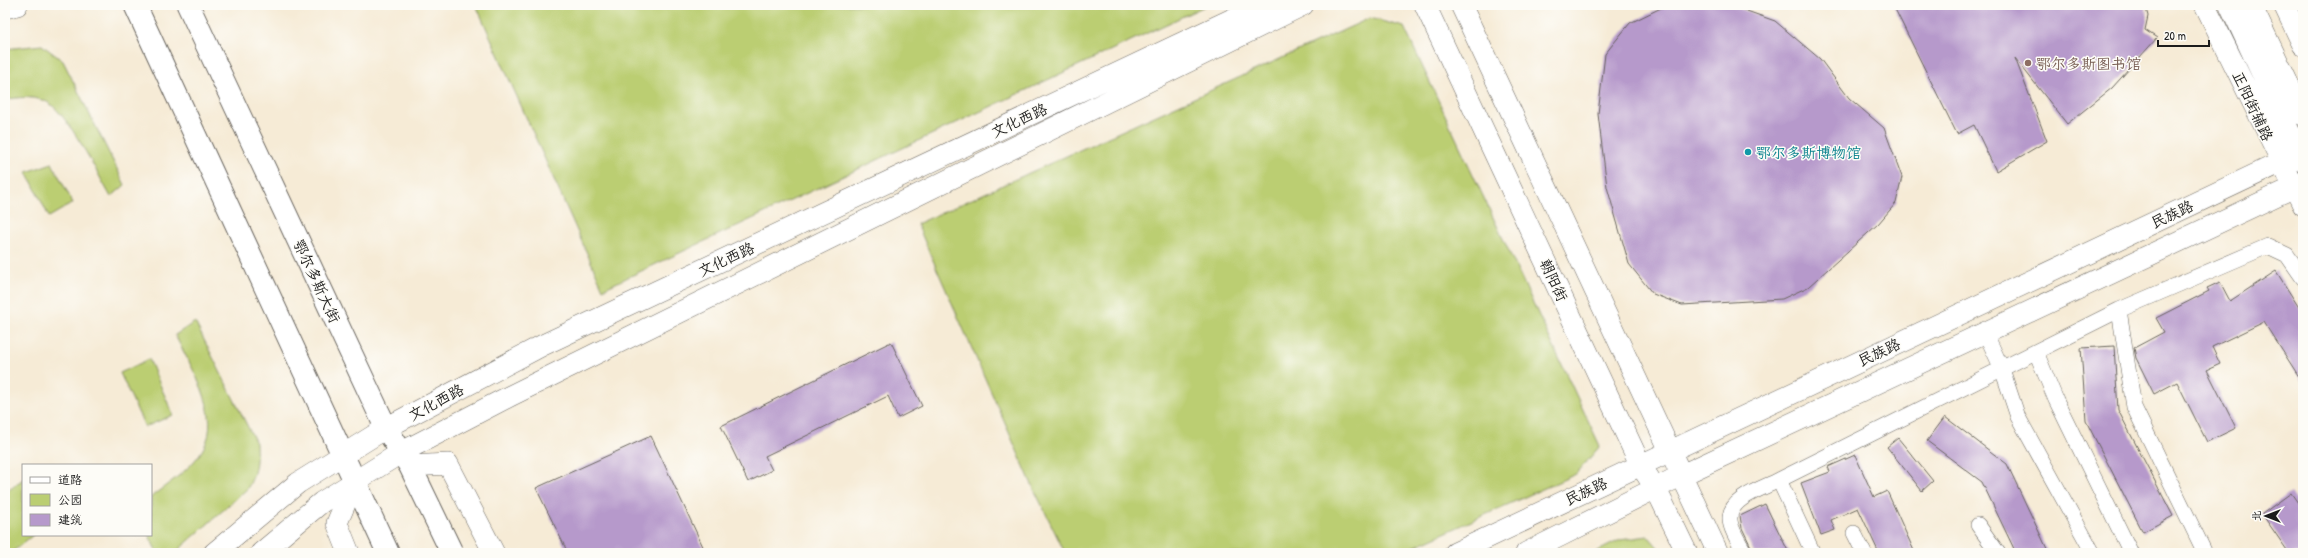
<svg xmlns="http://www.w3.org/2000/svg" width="2308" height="558" font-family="'Patrick Hand','LXGW WenKai TC',sans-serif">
<rect width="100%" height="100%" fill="#fdfcf7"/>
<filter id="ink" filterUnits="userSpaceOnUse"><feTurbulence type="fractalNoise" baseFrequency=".025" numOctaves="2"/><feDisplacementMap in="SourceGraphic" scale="8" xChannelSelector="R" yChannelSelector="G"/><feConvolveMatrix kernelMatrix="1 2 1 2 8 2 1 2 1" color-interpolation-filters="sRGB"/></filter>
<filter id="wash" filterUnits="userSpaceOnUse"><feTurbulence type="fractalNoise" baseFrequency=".012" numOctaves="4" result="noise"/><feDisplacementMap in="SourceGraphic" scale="16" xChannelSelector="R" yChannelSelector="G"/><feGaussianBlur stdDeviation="0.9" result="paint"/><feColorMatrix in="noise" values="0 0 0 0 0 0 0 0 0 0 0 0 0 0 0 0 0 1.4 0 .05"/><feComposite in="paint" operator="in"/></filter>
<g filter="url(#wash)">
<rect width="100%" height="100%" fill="#f6ebd6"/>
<path fill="#bbce72" stroke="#6c7547" d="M476,5h731l-604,284z
M1370,18l34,9 196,419 -24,28 -176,79h-335l-32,-66 -116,-263z
M42,45l21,16 62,124 -14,12c-13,-22 -45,-88 -66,-96 -14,-5 -27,-4 -40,-1v-51z
M52,163l21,40 -24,14 -22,-45z
M195,322l61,121c1,18 0,31 -9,46l-72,64h-18l-8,-18h2v-38c17,-14 41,-28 52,-48 21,-34 -13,-83 -28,-114z
M149,359l24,56 -28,12 -25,-54z
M23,479v56h10l-22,18h-6v-60z
M1648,536l15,17h-69l26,-13z"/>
<g id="blocks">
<path fill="#b699cb" d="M1679,5h51l45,16 45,38 29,39 35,30 18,49 -6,26 -18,21 -70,63 -26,12 -100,6 -29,-11 -24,-30 -22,-77 -9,-73 7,-60 25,-31 35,-17z
M1893,5h252l3,11 -3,14 12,8 -45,50 -45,36 -52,-66 32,83 -51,30 -22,-46 -17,9z
M2276,271l27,43v69l-39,-61 -52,25 8,17 -13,6 29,58 -29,14 -30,-60 -23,12 -18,-36 -2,-10 30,-16 -8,-14 53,-27 -2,-3 13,-6 10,19z
M891,342l31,64 -24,12 -10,-22 -123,60 7,14 -24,12 -27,-56z
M2114,346l4,64 55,106 -30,16 -57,-111 -5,-73z
M1945,417l62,47 42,89h-33l-34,-71 -55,-41z
M651,436l55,117h-138l-32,-65z
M1898,438l35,43 -11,10 -35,-44z
M1855,455l19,42 13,-6 28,62h-36l-21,-45 -27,12 4,10 -14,5 -20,-52 29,-11 -2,-5z
M2291,493l12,17v43h-14l-27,-39z
M1765,504l24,49h-35l-12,-25 -2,-12z"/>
</g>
</g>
<g filter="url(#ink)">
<use href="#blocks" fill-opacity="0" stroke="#68645d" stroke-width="1"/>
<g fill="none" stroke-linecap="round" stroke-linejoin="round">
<defs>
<path id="street" d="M2119,310l15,97 71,146
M1985,332l17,37 16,48 75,136
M2036,352l20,48 75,153
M1779,480l340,-170 149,-64 19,9 16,23
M1978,525l20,28
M1854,533l10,20
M1745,553c-5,-9 -15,-24 -15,-34 -1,-21 34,-31 49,-39l34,73"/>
<path id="secondary" d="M1425,5l216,461 15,23 31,64
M1461,5l257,548
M2205,5l98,200
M2230,5l73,156
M2251,5l52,110
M2284,5l19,40
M5,8l12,-3
M410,466l38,-2 46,89
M214,553l84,-70 88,-55 157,-83 719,-340
M261,553l61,-51 80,-50 108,-56 793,-391
M349,553l-12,-30 18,-43
M1455,553l848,-401
M1526,553l156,-78 621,-292"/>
<path id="primary" d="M135,5l253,548
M188,5l198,423 24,38 42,87"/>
</defs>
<use href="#street" stroke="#68645d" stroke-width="16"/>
<use href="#secondary" stroke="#68645d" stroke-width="22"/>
<use href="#primary" stroke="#68645d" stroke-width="24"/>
<use href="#street" stroke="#fff" stroke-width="15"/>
<use href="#secondary" stroke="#fff" stroke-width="21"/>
<use href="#primary" stroke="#fff" stroke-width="22"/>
</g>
</g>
<circle fill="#8d6e63" stroke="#fdfcf7" stroke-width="1.5" cx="2028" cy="63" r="4"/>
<circle fill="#0f9aa8" stroke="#fdfcf7" stroke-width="1.5" cx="1748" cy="152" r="4"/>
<g text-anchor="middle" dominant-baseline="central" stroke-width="3" stroke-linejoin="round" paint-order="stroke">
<g font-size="15" fill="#785e54" stroke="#fdfcf7" text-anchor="start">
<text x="2036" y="63">鄂尔多斯图书馆</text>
</g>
<g font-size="15" fill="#1c1c1c" stroke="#fdfcf7">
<text transform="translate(2253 106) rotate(65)">正阳街辅路</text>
<text transform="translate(1019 120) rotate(-25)">文化西路</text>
<text transform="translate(2172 214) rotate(-25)">民族路</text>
<text transform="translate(726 259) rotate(-25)">文化西路</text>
<text transform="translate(1554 280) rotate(65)">朝阳街</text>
<text transform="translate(317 281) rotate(65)">鄂尔多斯大街</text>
<text transform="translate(1879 352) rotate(-25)">民族路</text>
<text transform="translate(436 402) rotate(-28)">文化西路</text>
<text transform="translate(1586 491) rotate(-25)">民族路</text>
</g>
<g font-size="15" fill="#0d838f" stroke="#fdfcf7" text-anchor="start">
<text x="1756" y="152">鄂尔多斯博物馆</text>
</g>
</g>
<rect width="2308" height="558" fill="none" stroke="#fdfcf7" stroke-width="20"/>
<rect x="22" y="464" width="130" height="72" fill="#fdfcf7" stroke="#a3a29f"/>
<rect x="30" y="477" width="20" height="6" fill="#ffffff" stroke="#a3a29f"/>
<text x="58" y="484" font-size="12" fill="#1c1c1c">道路</text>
<rect x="30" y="494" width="20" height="12" fill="#bbce72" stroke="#a3a29f"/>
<text x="58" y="504" font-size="12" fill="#1c1c1c">公园</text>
<rect x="30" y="514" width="20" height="12" fill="#b699cb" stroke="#a3a29f"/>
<text x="58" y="524" font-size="12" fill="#1c1c1c">建筑</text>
<g transform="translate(2266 516) rotate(270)" stroke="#fdfcf7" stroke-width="3" paint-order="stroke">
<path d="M0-3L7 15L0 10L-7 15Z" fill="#1c1c1c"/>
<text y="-6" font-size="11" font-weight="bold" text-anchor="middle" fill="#1c1c1c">北</text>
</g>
<path d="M2158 40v6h51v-6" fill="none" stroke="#1c1c1c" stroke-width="2"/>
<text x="2164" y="40" font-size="12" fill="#1c1c1c" stroke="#fdfcf7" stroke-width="3" paint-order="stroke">20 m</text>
</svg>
